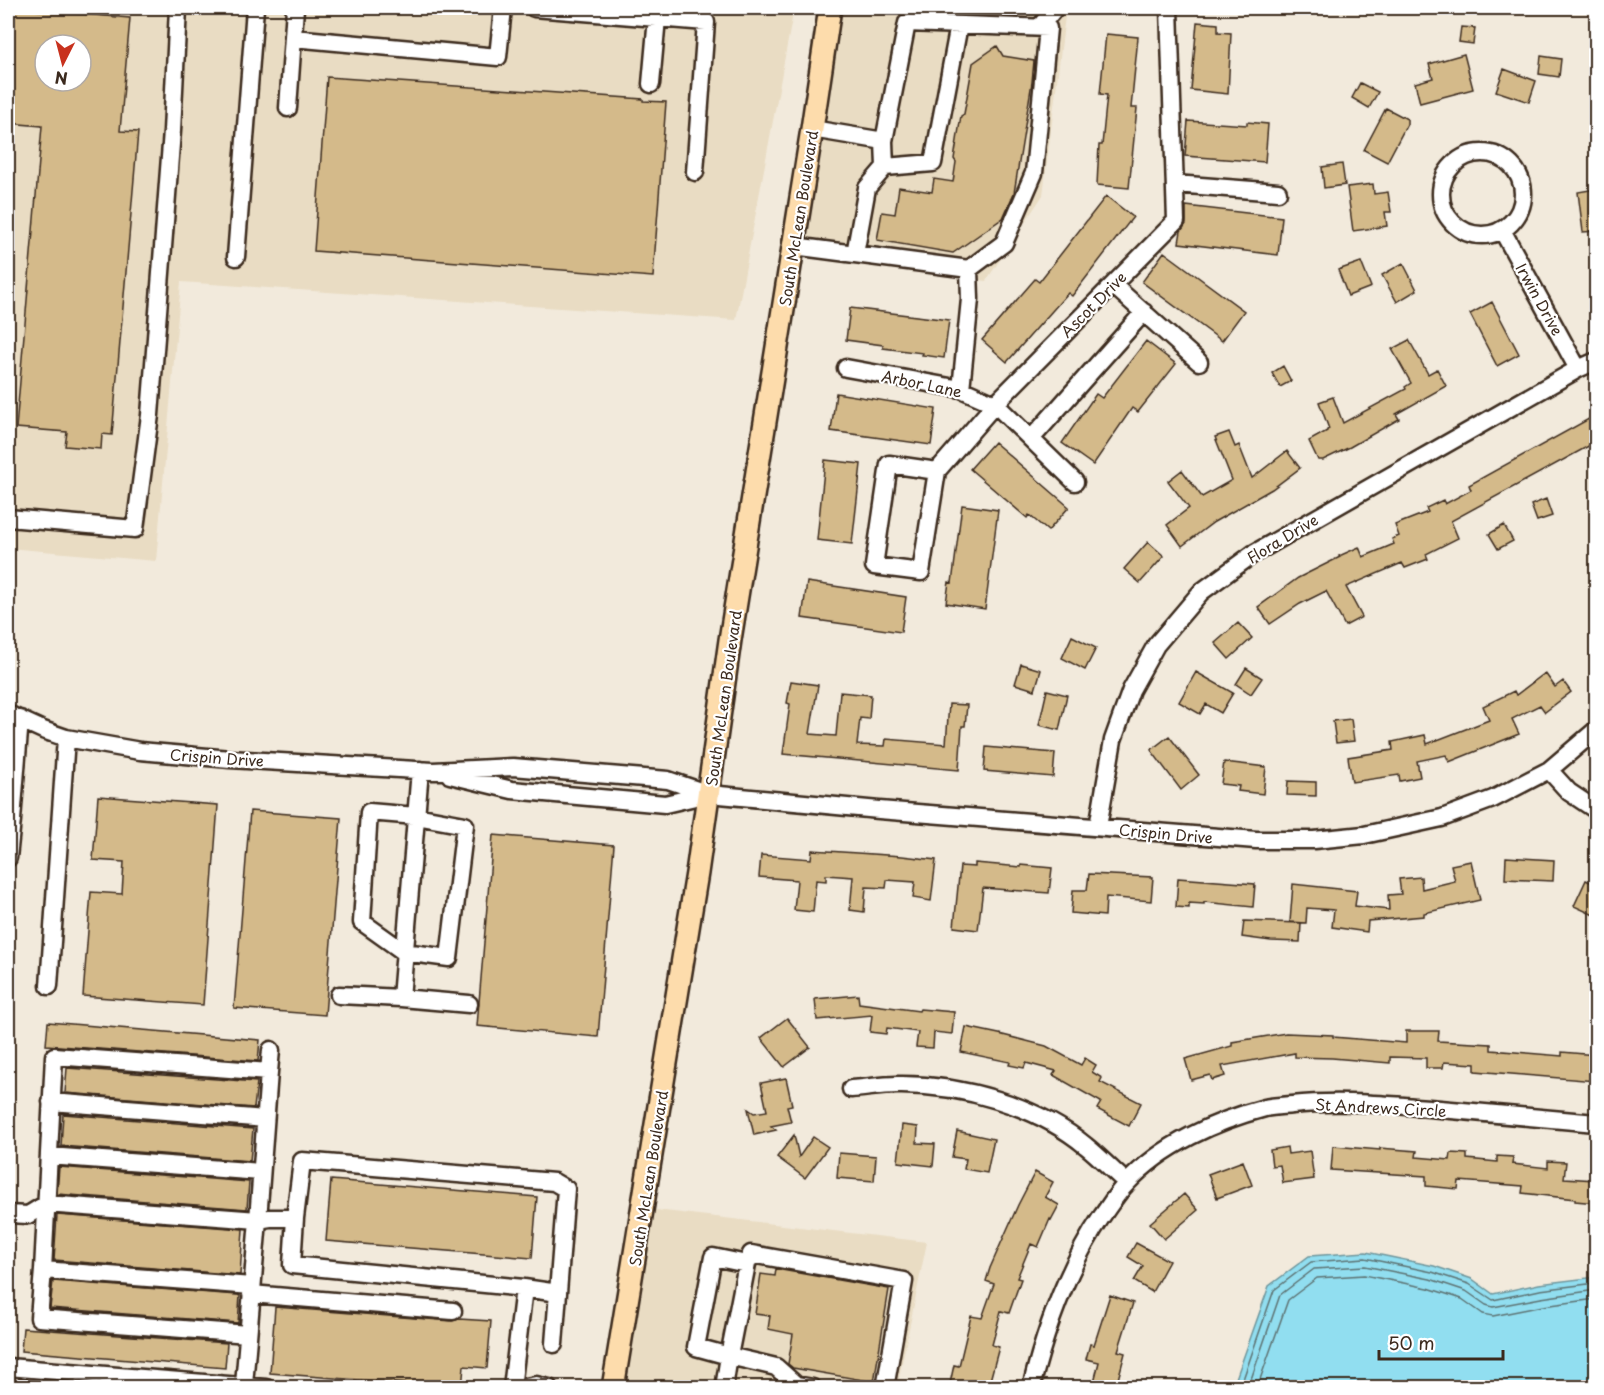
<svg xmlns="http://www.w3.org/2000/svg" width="1604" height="1395" font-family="'Playpen Sans',sans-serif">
<rect width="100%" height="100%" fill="#f2eadc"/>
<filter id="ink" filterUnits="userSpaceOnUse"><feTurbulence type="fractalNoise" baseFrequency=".0167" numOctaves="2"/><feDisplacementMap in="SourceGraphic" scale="12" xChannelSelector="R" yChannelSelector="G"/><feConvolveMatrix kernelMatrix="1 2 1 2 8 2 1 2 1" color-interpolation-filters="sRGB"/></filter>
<g filter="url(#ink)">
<path fill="#e9dcc3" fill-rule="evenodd" d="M8,8h786l-58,312 -555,-38 -25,279 -148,-13zM45,45h36v36h-36z
M836,8h230l-23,187 -57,86 -190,-25z
M648,1209l279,33 -30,145 -281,1z"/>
<path fill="#91def0" stroke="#6f969c" stroke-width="1.5" d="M1366,1252l68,14 38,13 21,15 46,-10 57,-7v110h-363l36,-101 40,-30z"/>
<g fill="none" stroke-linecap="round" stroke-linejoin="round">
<path stroke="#5d7272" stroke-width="1.5" d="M1240,1388l34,-98 37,-28 54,-4 67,14 37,12 24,16 47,-10 56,-7
M1248,1388l32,-93 34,-26 51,-3 65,13 36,12 20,14 7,2 48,-9 55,-8
M1257,1388l31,-88 29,-22 47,-3 64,13 34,11 21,15 10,2 50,-10 53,-7"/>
</g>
<path fill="#d4ba8a" stroke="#3b2a1e" stroke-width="1.5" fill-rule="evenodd" d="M8,8l122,10 -10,113 18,1 -26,303 -10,-1 -1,15 -36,-3 2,-14 -51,-4 26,-302 -34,-3zM45,45h36v36h-36z
M1197,22l21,2v8l13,1 -3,61 -37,-4z
M1461,27l14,1 -2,16 -14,-2z
M1106,34l32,3 -7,71h6l-8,80 -32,-3 2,-40h3l5,-50 -7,-1z
M997,46l6,10 31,5 -2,21 -18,111 -11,25 -50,35 -76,-13 5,-28 13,2 4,-27 33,5 2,-13 19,3 3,-20 -2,-3 7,-43 3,-2 9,-51z
M1464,54l9,35 -53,14 -5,-20 18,-5 -4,-14z
M1541,56l20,3 -2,18 -20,-3z
M1504,69l32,12 -7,21 -33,-11z
M327,77l316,22v2l23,1 -13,175 -339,-26z
M1360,83l18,9 -9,16 -17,-10z
M1386,108l21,11v5l-20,38 -23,-12z
M1188,121l59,4v-3l21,2 -3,38 -80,-6z
M1342,164l3,21 -21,3 -2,-21z
M1373,184l1,10 14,-2 3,20h-6l2,14 -34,5 -6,-44z
M1596,189v42l-13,1 -5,-40z
M1106,196l27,21 -61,79 -4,-3 -61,69 -25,-22 53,-61 4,3z
M1186,206l96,11 -4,38 -99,-12 2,-12 5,-7z
M1164,252l80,59 -22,30 -80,-59z
M1361,262l10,25 -23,9 -10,-26z
M1403,263l14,27 -20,12 -15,-27z
M1492,302l27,52 -22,12 -27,-52z
M850,308l99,12 -5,38 -22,-3 1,-2 -40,-5v-3l-37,-5z
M1409,340l19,34 9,-5 9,17 -50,28 3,5 -49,28 -27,13h-5l-9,-19 18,-10v-1l2,-1 -10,-27 14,-5 10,26 63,-34 -1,-2 6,-4 -19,-34z
M1146,341l30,23 -38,48 -6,-4 -39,57 -31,-22 34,-49 6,4z
M1283,366l8,15 -11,6 -8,-14z
M836,393l100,16 -5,36 -100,-14z
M1596,415v27l-145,79 7,17 -32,16 2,5 -23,9 -3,-5 -56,24 16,30 -17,9 -19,-35 -26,13 -30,20 -12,-17 40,-29 42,-21 -1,-1 20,-9 4,10 31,-13 -2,-5 7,-3 -4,-11 33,-13 -2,-4 17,-8 2,4 26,-14 -2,-5z
M1229,432l6,15 4,-2 13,33 35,-27 13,17 -28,21 -58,33 -32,24 -15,-21 22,-17 -21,-27 14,-11 20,27 30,-17 -17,-43z
M994,442l75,65 -21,24 -19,-16 -2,3 -57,-49z
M825,460l36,4 -9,80 -35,-4z
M1546,499l6,17 -15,5 -6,-16z
M962,505l36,5 -13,99 -39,-6 3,-21 3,1z
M1504,525l9,16 -15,8 -9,-15z
M1148,542l16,14 -24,27 -16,-14z
M807,582l99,15 -5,35 -99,-14z
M1238,623l14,15 -23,21 -14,-16z
M1072,636l24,12 -11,22 -23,-12z
M1021,664l20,6 -6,20 -20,-6z
M1246,668l16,10 -11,16 -15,-10z
M1196,672l37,21 -12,20 -15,-9 -6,10 -21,-12z
M1545,673l10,14 8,-6 8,11 -26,20 -5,-7 -28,14 7,15 -70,28 -3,-7 -29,6 3,16 -20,4 -1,-6 -47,7 -4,-25 45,-7 -1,-8 33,-7 2,9 62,-24 -6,-14 31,-15 2,4z
M791,681l27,4 -8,49 26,2 4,-44 31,3 -2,24 -9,-1 -3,27 28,1 1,-7 60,5 3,-40 18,1 -2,21h-3l-3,44 -176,-16 7,-50 -3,-1z
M1047,690l20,5 -8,35 -20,-5z
M1351,719l3,22 -18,2 -3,-22z
M1169,736l30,39 -18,15 -30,-40z
M986,747l69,6 -2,24 -69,-6z
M1224,762l42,5 -3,27 -25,-3 1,-5 -18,-2z
M1288,781l28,1v14l-29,-1z
M98,796l120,9 -15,200 -120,-9 8,-104 31,2 2,-32 -31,-2z
M250,811l91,7 -16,197 -91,-7z
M493,835l121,10 -16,192 -121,-11z
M812,850l90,6 34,4 -5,41 -18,-3 2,-16 -28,-2 -1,8 -20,-1 -2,25 -14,-2 3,-33 -27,-2v6l-10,-1 -3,32 -19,-2 3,-30 -38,-3 2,-22 50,4z
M1506,857l48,3 -1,21 -48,-2z
M1471,861l9,39 -56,13v3l-56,5 -1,11 -35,-5 2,-17 -27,-2 -1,15 -16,-1 3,-38 64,7 -2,15 34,4 -1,-15 13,-1 -2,-15 22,-2 1,12 33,-8 -4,-16z
M975,863l46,4v-2l31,3 -3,25 -66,-5 -5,42 -24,-3 6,-61 15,1z
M1089,874l64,3 -2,24 -45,-4 -1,19 -34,-3 2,-23h14z
M1178,878l77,6 -2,23 -49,-5v2l-15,-1v5l-13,-1z
M1586,880l10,5v31l-22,-10z
M1244,921l57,2 -1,19 -29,-1 -29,-4z
M858,995l1,8 60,8 1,-2 34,3 -2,22 -18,-2 -1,16 -17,-1 2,-15 -31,-4 -1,6 -16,-2 2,-17 -55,5 -2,-21z
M787,1018l23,29 -26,20 -23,-29z
M48,1022l212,18 -2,21 -212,-16z
M966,1027l33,7 47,12 35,19 4,-7 11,7 -4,7 10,6 -2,4 41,21 -12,23 -32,-17 4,-7 -48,-27 3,-4 -30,-8 -2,5 -15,-3 1,-3 -49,-10z
M1406,1031h33l-1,10 53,3v6l71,6v-4l34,3v26l-121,-10v-7l-31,-2 -1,6h-17v-10l-36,-1v6l-58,-5 -37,-1v-4l-73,13 3,10 -13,4 -2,-5 -19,5 -6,-21 47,-13v-4l54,-9 47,2v2l73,6z
M67,1068l190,14 -3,26 -189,-15z
M786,1078l6,27 -5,1 4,16 -20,4 5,4 -22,5 -6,-26 6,4 13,-2 -6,-28z
M63,1114l190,15 -3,32 -189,-15z
M902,1125l16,2 -1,16 18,1 -2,22 -35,-4z
M957,1131l37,8 -7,34 -23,-4 2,-10 -14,-2z
M794,1135l5,22 14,-20 15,10 -23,31 -28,-21z
M1333,1146l47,4v-2l37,3 -1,6 34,3 1,-7 16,1v5l30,3v-6l16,1 -1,7 36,4v-7l18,1 -2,16 32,2v23l-21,-2v-2l-53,-6 1,-7 -64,-5 -1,8 -32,-3v-10l-95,-6z
M1287,1147l1,7 22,-3 4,28 -31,4 -3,-18 -8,1 -2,-16z
M839,1153l37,3 -2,25 -37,-3z
M1243,1161l9,24 -35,13 -9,-24z
M59,1167l190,15 -2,27 -190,-15z
M1035,1172l18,10 -8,15 14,8 -8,15 -1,-1 -12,28 -7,-3 -14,34 4,1 -12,34 -8,-2 -9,34 7,2 -11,41h-39l5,-23 5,1 12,-50 11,2 12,-34 -8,-3 4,-13 28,-63z
M331,1180l206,17 -5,61 -206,-17z
M1184,1194l14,16 -34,29 -14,-16z
M57,1215l186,14 -3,46 -186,-15z
M1136,1243l33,18 -17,31 -18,-11 9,-15 -15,-9z
M776,1269l113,20 -15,93 -81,-14 -5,-4 5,-30 -25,-5 2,-13 -15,-2 6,-40 14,2z
M53,1281l185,14 2,1 -2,27 -188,-15z
M1110,1295l23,8 -15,48 7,2 -9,34 -22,-5 5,-20 -13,-3 4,-15 4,1z
M275,1307l177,14 7,-2 32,2 -4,47 -23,-2 -2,22 -192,-15z
M23,1328l204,15 -2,25 -204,-17z"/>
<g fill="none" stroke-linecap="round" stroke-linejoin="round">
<defs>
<path id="minor" d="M534,8l172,14 -11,150
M1039,28l16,-20
M293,38l205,19 5,-49
M651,84l6,-66
M288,108l7,-100
M1441 194a41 41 0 1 1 82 0a41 41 0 1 1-82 0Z
M885,167l48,-4 26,-138
M1175,184l103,8
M1502,230l76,139
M794,246l175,23 35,-26 30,-70 14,-145 -141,-5 -23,118 -72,-12
M855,254l12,-66 18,-21 -1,-26
M236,257l19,-249
M1113,285l86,77
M846,368l115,21 34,15 80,78
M961,389l9,-90 -1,-30
M1031,439l113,-127
M937,471l-48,-7 -15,102 47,6 16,-101 58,-67 181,-183 -7,-213
M8,518l127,11 15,-114 22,-284 6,-123
M8,714l35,16 23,8 74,13 90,8 203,12 80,-4 155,13 41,14 170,16 377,30h58l50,-5 78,-17 51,-19 56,-29 47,-40
M1549,770l20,22 27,18
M450,775l62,15 153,14 43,-10
M369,812l47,4 49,9 -16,133 -45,-6 -42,-30z
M1098,827l15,-87 18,-50 25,-45 45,-53 52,-38 325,-185 18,-8
M8,858l4,-38 8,-101
M49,986l17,-248
M339,995l62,3 19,-228
M401,998l68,6
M269,1072l2,-22
M851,1089c15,-1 31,-4 46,-4 63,-1 140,20 189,61 14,11 27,25 41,37
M51,1102l214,17
M49,1156l212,16
M8,1214l20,1 18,-11 212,16 -14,165
M747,1264l-18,92 47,11 20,18 17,3
M43,1270l-4,48 209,16
M252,1286l-209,-16 11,-214 215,16 -11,148 12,-2h25
M524,1288l-232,-23 3,-47 7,-57 252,21 12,7 -8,104
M251,1294l202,17
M8,1367l258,21
M512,1388l12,-100 34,5 -4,51
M521,1388l15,-3 13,3
M724,1388l5,-32 -33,-9 17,-90 34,7 4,-10 153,27 -19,107
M1031,1388c15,-61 36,-120 71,-172 8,-11 15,-23 25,-33 35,-38 88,-62 138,-75 9,-2 18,-2 27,-3 45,-5 91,-1 137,3 56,5 112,10 167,15"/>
<path id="major" d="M613,1388l84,-515 33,-233 82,-511 18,-121"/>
</defs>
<use href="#minor" stroke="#3b2a1e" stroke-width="21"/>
<use href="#major" stroke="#3b2a1e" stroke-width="26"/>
<use href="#minor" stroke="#fff" stroke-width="16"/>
<use href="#major" stroke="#fddcac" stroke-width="21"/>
</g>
</g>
<g text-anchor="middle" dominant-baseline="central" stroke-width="4.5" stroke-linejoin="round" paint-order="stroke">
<g font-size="15" fill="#3b2a1e" stroke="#fff">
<text transform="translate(798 218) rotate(-81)">South McLean Boulevard</text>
<text transform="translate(1540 299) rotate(61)">Irwin Drive</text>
<text transform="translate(1093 304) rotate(-45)">Ascot Drive</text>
<text transform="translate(922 383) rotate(12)">Arbor Lane</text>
<text transform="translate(1282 538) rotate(-31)">Flora Drive</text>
<text transform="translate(723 698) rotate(-82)">South McLean Boulevard</text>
<text transform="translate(217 757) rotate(4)">Crispin Drive</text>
<text transform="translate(1166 833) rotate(5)">Crispin Drive</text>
<text transform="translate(1381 1107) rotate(3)">St Andrews Circle</text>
<text transform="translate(648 1178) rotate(-81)">South McLean Boulevard</text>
</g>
</g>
<rect width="1604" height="1395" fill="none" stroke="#fff" stroke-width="30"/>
<rect x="15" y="15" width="1574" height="1365" fill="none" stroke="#3b2a1e" stroke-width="2" filter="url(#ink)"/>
<g transform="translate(63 63) rotate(186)"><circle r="28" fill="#ffffff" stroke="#b1aaa5" stroke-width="1.5"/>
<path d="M0-4.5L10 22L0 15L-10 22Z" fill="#c8321e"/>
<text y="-9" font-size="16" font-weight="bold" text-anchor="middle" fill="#3b2a1e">N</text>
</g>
<path d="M1379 1350v9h124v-9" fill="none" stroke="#3b2a1e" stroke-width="3"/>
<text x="1388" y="1350" font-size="18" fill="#3b2a1e" stroke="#ffffff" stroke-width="4.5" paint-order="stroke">50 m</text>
</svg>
